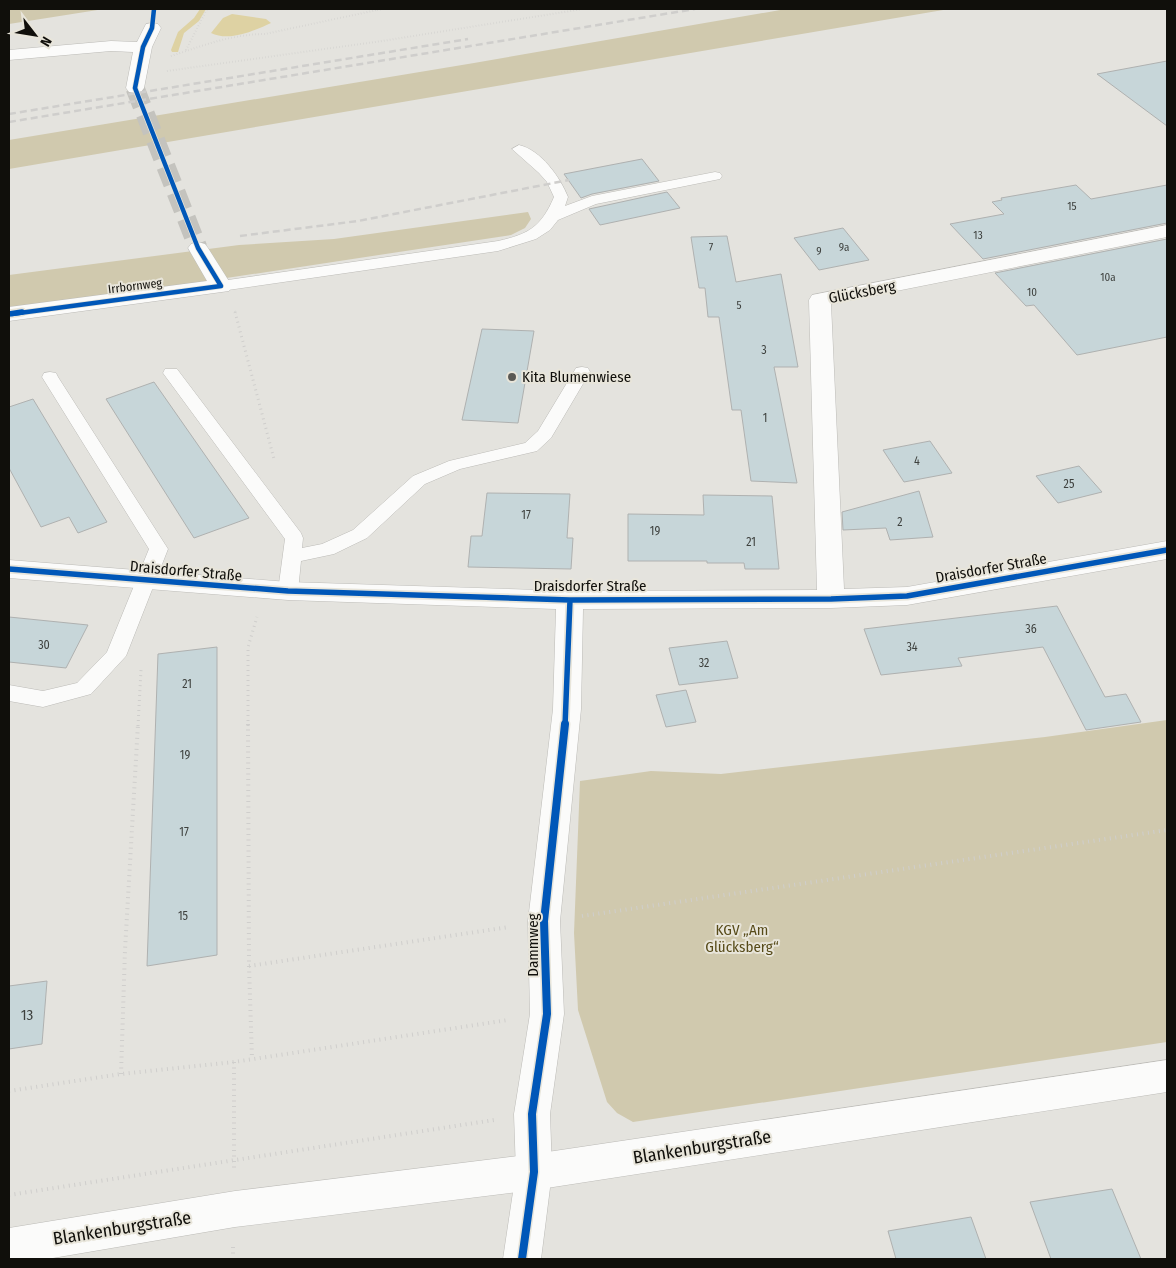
<svg xmlns="http://www.w3.org/2000/svg" width="1176" height="1268" font-family="'Fira Sans Condensed',sans-serif">
<rect width="100%" height="100%" fill="#e4e3de"/>
<path fill="#d0c9ae" d="M9,9h95l-95,15z
M786,9h163l-940,160v-29l465,-77z
M528,212l3,7 -6,9 -14,7 -502,76v-36l230,-30 95,-6z
M1167,720v322l-534,80 -16,-9 -10,-11 -29,-92 -4,-77 6,-152 71,-10 70,3 324,-37z"/>
<path fill="#ded2a3" d="M232,14l34,5 5,4c-17,8 -42,19 -60,10l12,-15z"/>
<g fill="none" stroke-linecap="round" stroke-linejoin="round">
<path fill="#ded2a3" fill-rule="evenodd" d="M200,9h6l-7,12 -15,12 -6,19h-6l-1,-2 7,-18 16,-14z"/>
</g>
<path fill="#c7d6d9" stroke="#afb1b0" d="M1167,61v65l-70,-52z
M642,159l17,22 -67,13 -11,4 -17,-24z
M1076,185l15,14 76,-14v38l-184,36 -33,-35 54,-10 -12,-12 10,-2 -1,-2z
M667,192l13,16 -80,17 -11,-16z
M843,228l26,32 -50,10 -25,-32z
M727,236l9,46 45,-8 17,93h-24l23,116 -46,-2 -10,-71h-9l-13,-93h-11l-3,-29h-6l-8,-51z
M1167,239v98l-90,18 -43,-50 -8,1 -31,-33z
M482,329l52,2 -16,92 -56,-3z
M154,382l95,136 -55,20 -88,-139z
M33,399l74,123 -29,11 -9,-16 -28,10 -32,-59v-61z
M930,441l22,32 -48,9 -21,-32z
M1079,466l23,26 -44,11 -22,-27z
M919,491l14,46 -43,3 -4,-12 -43,2 -1,-18z
M487,493l83,1 -3,44h6l-2,31 -103,-2 3,-31h11z
M703,495l69,1 7,73h-34l-1,-6h-37v-2h-79v-47l76,1z
M1057,606l48,91 21,-3 15,28 -55,8 -43,-83 -85,11 4,8 -81,9 -17,-46z
M9,617l79,8 -22,43 -57,-6z
M727,641l11,37 -59,7 -10,-37z
M217,647v308l-70,11 11,-312z
M686,690l10,32 -30,5 -10,-32z
M47,981l-5,63 -33,5v-63z
M1112,1189l29,70h-90l-21,-57z
M971,1217l15,42h-90l-8,-28z"/>
<g fill="none" stroke-linecap="round" stroke-linejoin="round">
<path stroke="#c4c3be" stroke-width="19" stroke-dasharray="19 9" stroke-linecap="butt" d="M135,88l63,160"/>
<defs>
<path id="lane" d="M519,145c22,5 41,32 49,52l-3,9 27,-10 123,-24 5,1 2,3 -2,3 -5,1 -119,24 -38,16 -8,10 -14,9 -38,12 -277,40 -6,-2 -2,-3 2,-3 6,-2 277,-40c31,-7 43,-14 56,-44l-7,-15 -8,-9 -27,-24z
M582,367l6,1 2,4 -39,66 -14,13 -77,18 -35,15 -58,54 -33,16 -33,7 -3,30 -3,5 -7,2 -7,-2 -3,-5 7,-52 -122,-166 2,-4h12l124,164 2,5 -1,10 20,-4 31,-14 60,-54 36,-15 76,-18 13,-12 38,-63z
M50,372l6,1 2,4 110,172 -42,107 -35,38 -48,13 -34,-6v-16l34,6 34,-8 30,-31 42,-103 -107,-172 2,-4z"/>
<path id="street" d="M152,23l6,1 3,4 -9,19 -8,41 -3,4 -6,1 -6,-1 -3,-4 7,-36 -22,-1 -102,9v-10l102,-9 26,1 9,-18z
M1167,225v12l-336,67 13,285 63,-2 260,-46v18l-260,46 -76,3 -248,1 -2,100 -21,212 4,93 -14,100 2,58 -11,87h-38l13,-87 -2,-58 16,-100 -2,-93 25,-212 3,-100 -268,-9 -279,-22v-18l279,22 282,9 247,-1 -8,-290 3,-5z
M198,242l7,2 3,4 24,38 -3,5 -220,30v-14l198,-26 -19,-33 3,-4z"/>
<path id="secondary" d="M1167,1060v32l-633,98 -299,37 -188,32h-38v-31l226,-37 299,-37z"/>
</defs>
<use href="#lane" stroke="#bcbbb7" stroke-width="1"/>
<use href="#street" stroke="#bcbbb7" stroke-width="1"/>
<use href="#secondary" stroke="#bcbbb7" stroke-width="1"/>
<path stroke="#cfcecc" stroke-width="2" stroke-dasharray="0.5 2.5" stroke-linecap="butt" d="M377,10l6,-1
M186,50l21,-41
M171,56c31,-10 61,-22 94,-22l112,-24 -3,-1
M167,71l215,-30 201,-32
M235,311l1,3"/>
<path stroke="#cfcecc" stroke-width="3" stroke-dasharray="1 4" stroke-linecap="butt" d="M235,312l39,147
M138,726l3,-56
M248,726v-79l9,-30"/>
<path stroke="#cfcecc" stroke-width="4" stroke-dasharray="1 4.5" stroke-linecap="butt" d="M248,724l1,242 3,93
M582,916l585,-86
M249,966l260,-39
M234,1062v109
M121,1074l4,-124 13,-226
M9,1091l112,-17 113,-12 274,-42
M9,1195l485,-75
M233,1247v12"/>
<use href="#lane" fill="#fbfbfa" fill-rule="evenodd"/>
<use href="#street" fill="#fbfbfa" fill-rule="evenodd"/>
<use href="#secondary" fill="#fbfbfa" fill-rule="evenodd"/>
<path stroke="#cfcecc" stroke-width="2.5" stroke-dasharray="7 4" stroke-linecap="butt" d="M9,114l459,-75
M9,122l686,-113
M240,236l118,-15 211,-41"/>
<defs>
<path id="cycleway-far2" d="M12,314l209,-28 -23,-38 -63,-160 8,-41 9,-19 2,-19"/>
<path id="cycleway-far1" d="M9,314l13,-2
M9,569l279,22 282,9 261,-1 76,-3 260,-46
M565,726l5,-126"/>
<path id="cycleway" d="M522,1259l12,-87 -2,-58 15,-100 -3,-93 21,-197"/>
</defs>
<use href="#cycleway-far2" stroke="#e8e5da" stroke-width="6"/>
<use href="#cycleway-far1" stroke="#e8e5da" stroke-width="9"/>
<use href="#cycleway" stroke="#e8e5da" stroke-width="11"/>
<use href="#cycleway-far2" stroke="#0057b8" stroke-width="4.5"/>
<use href="#cycleway-far1" stroke="#0057b8" stroke-width="5.5"/>
<use href="#cycleway" stroke="#0057b8" stroke-width="8"/>
</g>
<circle fill="#5a5955" stroke="#e8e5da" stroke-width="2" cx="512" cy="377" r="5"/>
<g text-anchor="middle" dominant-baseline="central" stroke-width="4" stroke-linejoin="round" paint-order="stroke">
<g font-size="11" fill="#3e413e">
<text x="1072" y="206">15</text>
<text x="978" y="235">13</text>
<text x="711" y="247">7</text>
<text x="844" y="247">9a</text>
<text x="819" y="251">9</text>
<text x="1108" y="277">10a</text>
<text x="1032" y="292">10</text>
<text x="739" y="305">5</text>
</g>
<g font-size="12" fill="#100f0b" stroke="#e8e5da">
<text transform="translate(135 286) rotate(-7)">Irrbornweg</text>
</g>
<g font-size="12" fill="#3e413e">
<text x="764" y="350">3</text>
<text x="765" y="418">1</text>
<text x="917" y="461">4</text>
<text x="1069" y="484">25</text>
<text x="526" y="515">17</text>
<text x="900" y="522">2</text>
<text x="655" y="531">19</text>
<text x="751" y="542">21</text>
<text x="1031" y="629">36</text>
<text x="44" y="645">30</text>
<text x="912" y="647">34</text>
<text x="704" y="663">32</text>
<text x="187" y="684">21</text>
<text x="185" y="755">19</text>
<text x="184" y="832">17</text>
<text x="183" y="916">15</text>
</g>
<g font-size="15" fill="#100f0b" stroke="#e8e5da">
<text transform="translate(862 292) rotate(-11)">Glücksberg</text>
<text transform="translate(991 568) rotate(-10)">Draisdorfer Straße</text>
<text transform="translate(186 571) rotate(5)">Draisdorfer Straße</text>
<text x="590" y="586">Draisdorfer Straße</text>
<text transform="translate(533 945) rotate(-90)">Dammweg</text>
</g>
<g font-size="15" fill="#100f0b" stroke="#e8e5da" text-anchor="start">
<text x="522" y="377">Kita Blumenwiese</text>
</g>
<g font-size="15" fill="#574b19" stroke="#e8e5da">
<text x="742" y="930">KGV „Am<tspan x="742" dy="17">Glücksberg“</tspan></text>
</g>
<g font-size="15" fill="#3e413e">
<text x="27" y="1015">13</text>
</g>
<g font-size="18" fill="#100f0b" stroke="#e8e5da">
<text transform="translate(702 1147) rotate(-9)">Blankenburgstraße</text>
<text transform="translate(122 1228) rotate(-9)">Blankenburgstraße</text>
</g>
</g>
<rect width="1176" height="1268" fill="none" stroke="#100f0b" stroke-width="20"/>
<g transform="translate(35 35) rotate(121)" stroke="#e8e5da" stroke-width="4" paint-order="stroke">
<path d="M0-4L9 19L0 12L-9 19Z" fill="#100f0b"/>
<text y="-8" font-size="14" font-weight="bold" text-anchor="middle" fill="#100f0b">N</text>
</g>
</svg>
